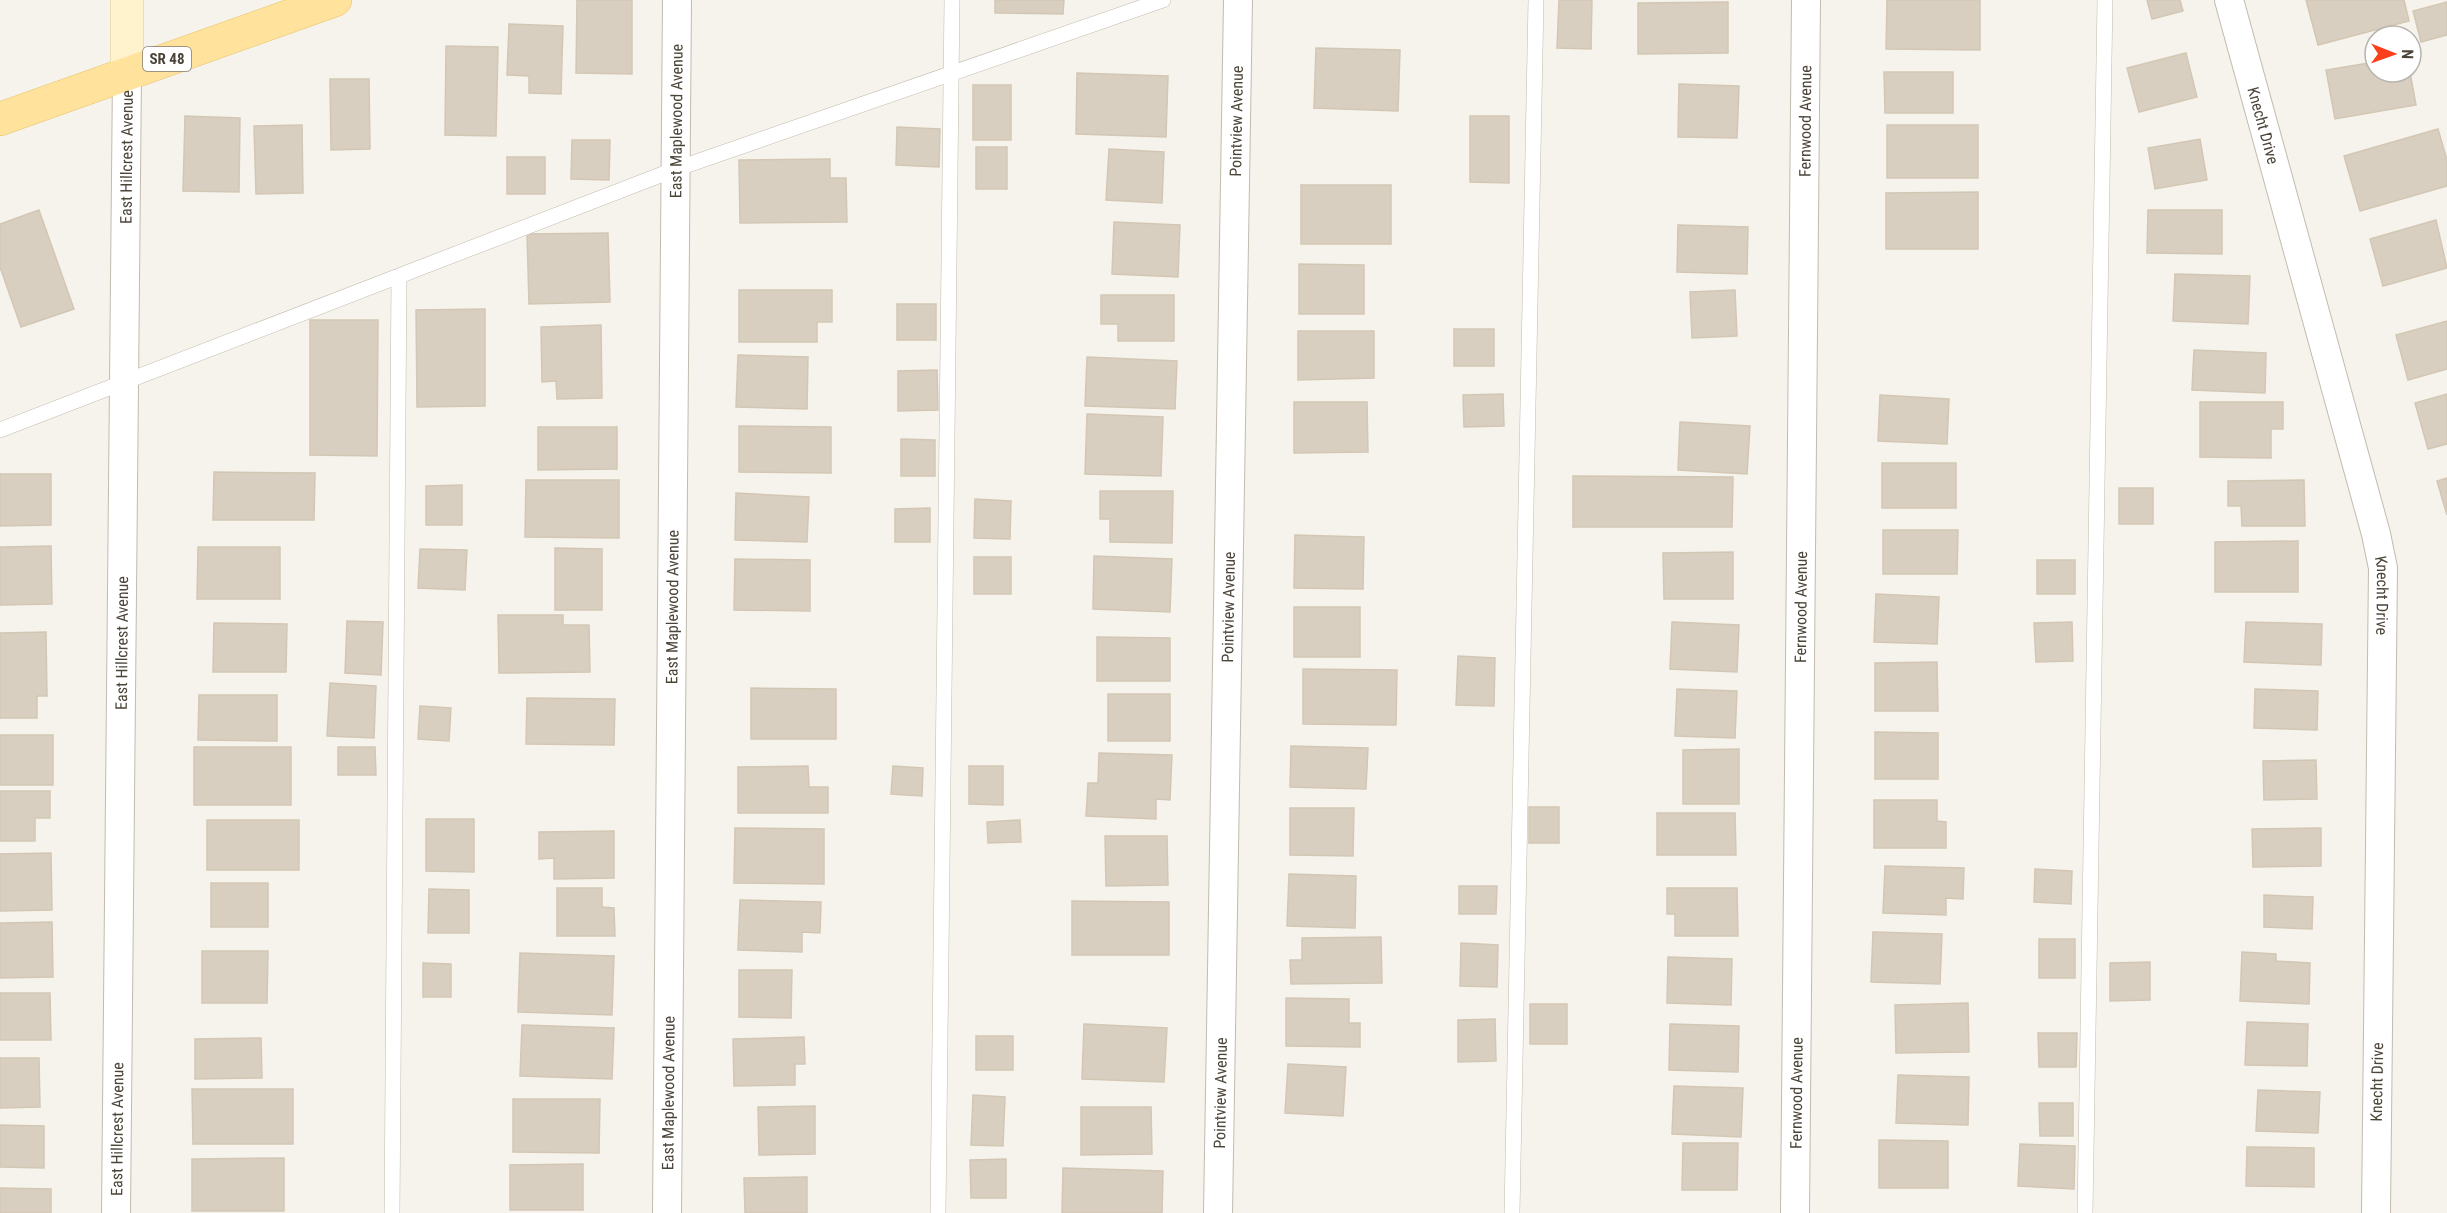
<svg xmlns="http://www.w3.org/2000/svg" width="2447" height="1213" font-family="'Roboto Condensed',sans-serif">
<rect width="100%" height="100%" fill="#f6f3ec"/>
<path fill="#d8cfc1" stroke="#d3c7b4" stroke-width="1.5" d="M577,0h55v74l-56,-1z
M995,0h69l-1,14 -68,-1z
M1559,0h33l-1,49 -34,-1z
M1887,0h93v50l-94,-1z
M2147,0h33l3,11 -31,8z
M2306,0h98l5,21 -91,24z
M1728,2v51l-90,1v-51z
M2447,2v33l-26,7 -8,-31z
M509,24l54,2 -2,68 -32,-1v-17l-22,-1z
M446,46l52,1 -2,89 -51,-1z
M1316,48l84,2 -2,61 -84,-3z
M2186,53l11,44 -58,15 -12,-44z
M2375,62v10h35l6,33 -81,14 -9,-49z
M1884,72h69v41h-68z
M1077,73l91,3 -2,61 -90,-3z
M330,79h39l1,70 -39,1z
M1679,84l60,2 -2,52 -59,-1z
M973,85h38v55h-38z
M185,116l55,2 -1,74 -56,-1z
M1470,116h39v67l-39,-1z
M302,125l1,68 -47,1 -2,-68z
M1887,125h91v53h-91z
M897,127l43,2 -1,38 -43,-2z
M2438,129l9,31v26l-87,25 -16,-55z
M2200,139l7,41 -52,9 -7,-41z
M572,140h38l-1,40 -38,-1z
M976,147h31v42h-31z
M1109,149l55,3 -2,51 -56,-3z
M507,157h38v37h-38z
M830,159v19h16l1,44 -107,1 -1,-63z
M1301,185h90v59h-90z
M1978,192v57h-92v-56z
M39,210l35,99 -53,18 -21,-60v-43z
M2148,210h74v44l-75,-1z
M2436,220l11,48 -64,18 -13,-47z
M1114,222l66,3 -2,52 -66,-3z
M1678,225l70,2 -1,47 -70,-2z
M608,233l2,69 -81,2 -2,-70z
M1299,264l65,1v49h-65z
M2175,274l75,2 -2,48 -75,-3z
M739,290h93v32h-15v20h-78z
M1735,290l2,46 -45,2 -2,-46z
M1101,295h73v46h-56v-17h-17z
M897,304h39v36h-39z
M485,309v97l-68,1 -1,-97z
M310,320h68l-1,136 -67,-1z
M2447,321v48l-39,11 -12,-45z
M601,325l1,73 -45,1 -1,-18 -14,1 -1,-55z
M1454,329h40v37h-40z
M1298,331h76v47l-76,2z
M2194,350l72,3 -1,40 -73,-3z
M738,355l70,2 -1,52 -71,-2z
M1087,357l90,4 -2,48 -90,-3z
M937,370l1,40 -40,1v-40z
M1503,394l1,32 -40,1 -1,-32z
M2447,394v50l-19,5 -13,-46z
M1880,395l69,4 -2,45 -69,-3z
M1294,402h73l1,50 -74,1z
M2200,402h83v27h-12v29l-71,-1z
M1087,414l76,3 -2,59 -76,-2z
M1680,422l70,4 -3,48 -69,-4z
M739,426l92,1v46l-92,-1z
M538,427h79v42l-79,1z
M901,439l34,1v36h-34z
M1882,463h74v45h-74z
M214,472l101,1 -1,47h-101z
M0,474h51v51l-51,1z
M1573,476l160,1 -1,50h-159z
M2447,478v37l-10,-34z
M526,480h93v58l-94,-1z
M2304,480l1,46h-63l-1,-20h-13v-25z
M462,485v40h-36v-39z
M2119,488h34v36h-34z
M1100,491h73l-1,52 -62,-1v-23h-10z
M736,493l73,4 -2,45 -72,-2z
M975,499l36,2 -1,38 -36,-1z
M930,508v34h-35v-33z
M1883,530h75l-1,44h-74z
M1295,535l69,2 -1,52 -69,-1z
M2298,541v51h-83v-50z
M51,546l1,58 -52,1v-58z
M198,547h82v52h-83z
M555,548l47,1v61h-47z
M420,549l47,1 -2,40 -47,-2z
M1733,552v47h-69l-1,-46z
M1094,556l78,3 -2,53 -77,-3z
M974,557h37v37h-37z
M735,559l75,1v51l-76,-1z
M2037,560h38v34h-38z
M1876,594l63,3 -2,47 -63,-2z
M1294,607h66v50h-66z
M498,615h65v10h26l1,47 -91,1z
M347,621l36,1 -2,53 -36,-2z
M1672,622l67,3 -2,47 -67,-3z
M2072,622l1,39 -37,1 -2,-39z
M2246,622l76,2 -1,41 -77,-3z
M214,623l73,1 -1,48h-73z
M46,632l1,64h-10v22h-37v-85z
M1097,637l73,1v43h-73z
M1458,656l37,2 -1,48 -38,-1z
M1937,662l1,49h-63v-48z
M1303,669l94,1 -1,55 -93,-1z
M330,683l46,3 -2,52 -47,-2z
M751,688l85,1v50h-85z
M1677,689l60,2 -2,47 -60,-2z
M2255,689l63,2 -1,39 -63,-2z
M1108,694h62v47h-62z
M199,695h78v46l-79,-1z
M527,698l88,1 -1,46 -88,-1z
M420,706l31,2 -2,33 -31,-2z
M1875,732l63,1v46h-63z
M0,735h53v50h-53z
M1291,746l77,2 -2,41 -76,-2z
M194,747h97v58h-97z
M338,747h37l1,28h-38z
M1739,749v55h-56v-54z
M1099,753l73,2 -2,45 -14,-1v20l-70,-3 2,-33h10z
M2316,760l1,39 -53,1 -1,-39z
M808,766l1,21h19v26h-90v-46z
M893,766l30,2 -1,28 -31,-2z
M969,766h34v39l-34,-1z
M0,791h50v27h-15v23h-35z
M1874,800h63v21l9,1v26h-72z
M1529,807h30v36h-30z
M1290,808h64l-1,48 -63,-1z
M1657,813h78l1,42h-79z
M426,819h48v53l-48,-1z
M207,820h92v50h-92z
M1020,820l1,22 -33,1 -1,-21z
M735,828l89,1v55l-90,-1z
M2321,828v38l-68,1 -1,-38z
M614,831v47l-60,1v-21l-15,1v-27z
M1105,836h62l1,49 -62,1z
M51,853l1,57 -52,1v-57z
M1885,866l79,2 -1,31 -17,-1v17l-63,-2z
M2035,869l37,2 -1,33 -37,-2z
M1289,874l67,2 -1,52 -68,-2z
M211,883h57v44h-57z
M1459,886h38l-1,28h-37z
M557,888h45v19l12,1 1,28h-58z
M1667,888h70l1,48h-63v-22h-8z
M429,889l40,1v43h-41z
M2264,895l49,2 -1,32 -48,-2z
M740,900l81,2 -1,31 -18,-1v20l-64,-2z
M1072,901l97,1v53h-97z
M52,922l1,55 -53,1v-55z
M1873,932l69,2 -2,50 -69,-2z
M1381,937l1,46 -91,1 -1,-24h12v-22z
M2039,939h36v39h-36z
M1461,943l37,2 -1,42 -37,-1z
M202,951h66l-1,52h-65z
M2242,952l34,2v7l34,2 -1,41 -69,-3z
M520,953l94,3 -2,59 -94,-3z
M1668,957l64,2 -1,46 -64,-2z
M2150,962v38l-40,1v-38z
M423,963l28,1v33h-28z
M739,970h53l-1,48 -52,-1z
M0,993h50l1,47h-51z
M1286,998l63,1v24h11v24l-74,-1z
M1968,1003l1,49 -73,1 -1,-48z
M1530,1004h37v40h-37z
M1495,1019l1,42 -38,1v-42z
M2247,1022l61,2 -1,42 -62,-1z
M1084,1024l83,4 -3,54 -82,-3z
M1670,1024l69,2 -1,46 -69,-2z
M522,1025l92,3 -2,51 -92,-3z
M2038,1033h39l-1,34h-37z
M976,1036h37v34h-37z
M804,1037l1,27h-10v21l-61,1 -1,-47z
M261,1038l1,40 -67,1v-40z
M0,1058h39l1,49 -40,1z
M1288,1064l58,3 -3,49 -58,-3z
M1898,1075l71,2 -1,48 -72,-2z
M1674,1086l69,2 -2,49 -69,-3z
M192,1089h101v55h-100z
M2258,1090l62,2 -2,41 -62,-2z
M973,1095l32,2 -2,49 -32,-1z
M513,1099h87l-1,54 -86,-1z
M2039,1103h34v33h-33z
M815,1106v48l-56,1 -1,-48z
M1081,1107h70l1,47 -71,1z
M0,1125l44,1v42l-44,-1z
M1879,1140l69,1v47h-69z
M1683,1143h55l-1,47h-55z
M2020,1144l55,2 -1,43 -56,-3z
M2247,1147l67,1v39l-68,-1z
M284,1158v53h-92v-52z
M1006,1159v39h-35l-1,-38z
M583,1164v46h-73v-45z
M1063,1168l100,3 -1,42h-100z
M807,1177v36h-62l-1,-35z
M0,1188l51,1v24h-51z"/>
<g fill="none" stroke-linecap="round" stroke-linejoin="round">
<defs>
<path id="lane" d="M0,430l676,-261 487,-169
M392,1213l7,-937
M938,1213l14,-1213
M1512,1213l24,-1213
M2085,1213l20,-1213"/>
<g id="street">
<path id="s1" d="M2229,0l147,534 7,34 -7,645"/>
<path id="s2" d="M116,1213l11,-1139"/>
<path id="s3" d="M667,1213l10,-1213"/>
<path id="s4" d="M1218,1213l20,-1213"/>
<path id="s5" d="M1795,1213l11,-1213"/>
</g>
<path id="secondary" d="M127,74v-74"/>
<path id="primary" d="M0,119l335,-119"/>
</defs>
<use href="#lane" stroke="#c2bbae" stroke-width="16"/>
<use href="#street" stroke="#c2bbae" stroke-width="30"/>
<use href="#secondary" stroke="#d6c79b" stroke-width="34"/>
<use href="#primary" stroke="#e6c16a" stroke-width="34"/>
<use href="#lane" stroke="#fff" stroke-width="15"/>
<use href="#street" stroke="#fff" stroke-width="28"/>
<use href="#secondary" stroke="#fff3cd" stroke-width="33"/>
<use href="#primary" stroke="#ffe39c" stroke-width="33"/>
</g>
<g text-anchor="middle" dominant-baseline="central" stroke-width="6" stroke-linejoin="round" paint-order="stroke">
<rect fill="#fff" stroke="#817c74" stroke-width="1.5" x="143" y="47" width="48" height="24" rx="4.5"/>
<g font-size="15" font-weight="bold" fill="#4b4439">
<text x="167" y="59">SR 48</text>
</g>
<g font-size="16" fill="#4b4439" stroke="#fff">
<text stroke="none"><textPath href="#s3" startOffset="1092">East Maplewood Avenue</textPath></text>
<text stroke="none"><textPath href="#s4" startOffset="1092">Pointview Avenue</textPath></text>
<text stroke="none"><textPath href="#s5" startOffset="1092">Fernwood Avenue</textPath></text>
<text stroke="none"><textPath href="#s1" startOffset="130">Knecht Drive</textPath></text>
<text stroke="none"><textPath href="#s2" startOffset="1056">East Hillcrest Avenue</textPath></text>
<text stroke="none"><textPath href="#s1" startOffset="616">Knecht Drive</textPath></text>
<text stroke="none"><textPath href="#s3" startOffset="606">East Maplewood Avenue</textPath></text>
<text stroke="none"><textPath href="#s4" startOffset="606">Pointview Avenue</textPath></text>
<text stroke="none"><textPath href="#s5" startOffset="606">Fernwood Avenue</textPath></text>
<text stroke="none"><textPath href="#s2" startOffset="570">East Hillcrest Avenue</textPath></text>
<text transform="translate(2377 1082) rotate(-89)">Knecht Drive</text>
<text stroke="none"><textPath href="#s3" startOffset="120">East Maplewood Avenue</textPath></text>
<text stroke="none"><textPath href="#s4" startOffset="120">Pointview Avenue</textPath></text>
<text stroke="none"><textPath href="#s5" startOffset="120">Fernwood Avenue</textPath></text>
<text stroke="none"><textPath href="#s2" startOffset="84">East Hillcrest Avenue</textPath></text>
</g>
</g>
<g transform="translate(2393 54) rotate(91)"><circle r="28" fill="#ffffff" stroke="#b7b4b0" stroke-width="1.5"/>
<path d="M0-4.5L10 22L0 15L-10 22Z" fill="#fc3f1d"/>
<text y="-9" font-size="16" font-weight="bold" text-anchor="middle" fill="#4b4439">N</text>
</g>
</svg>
